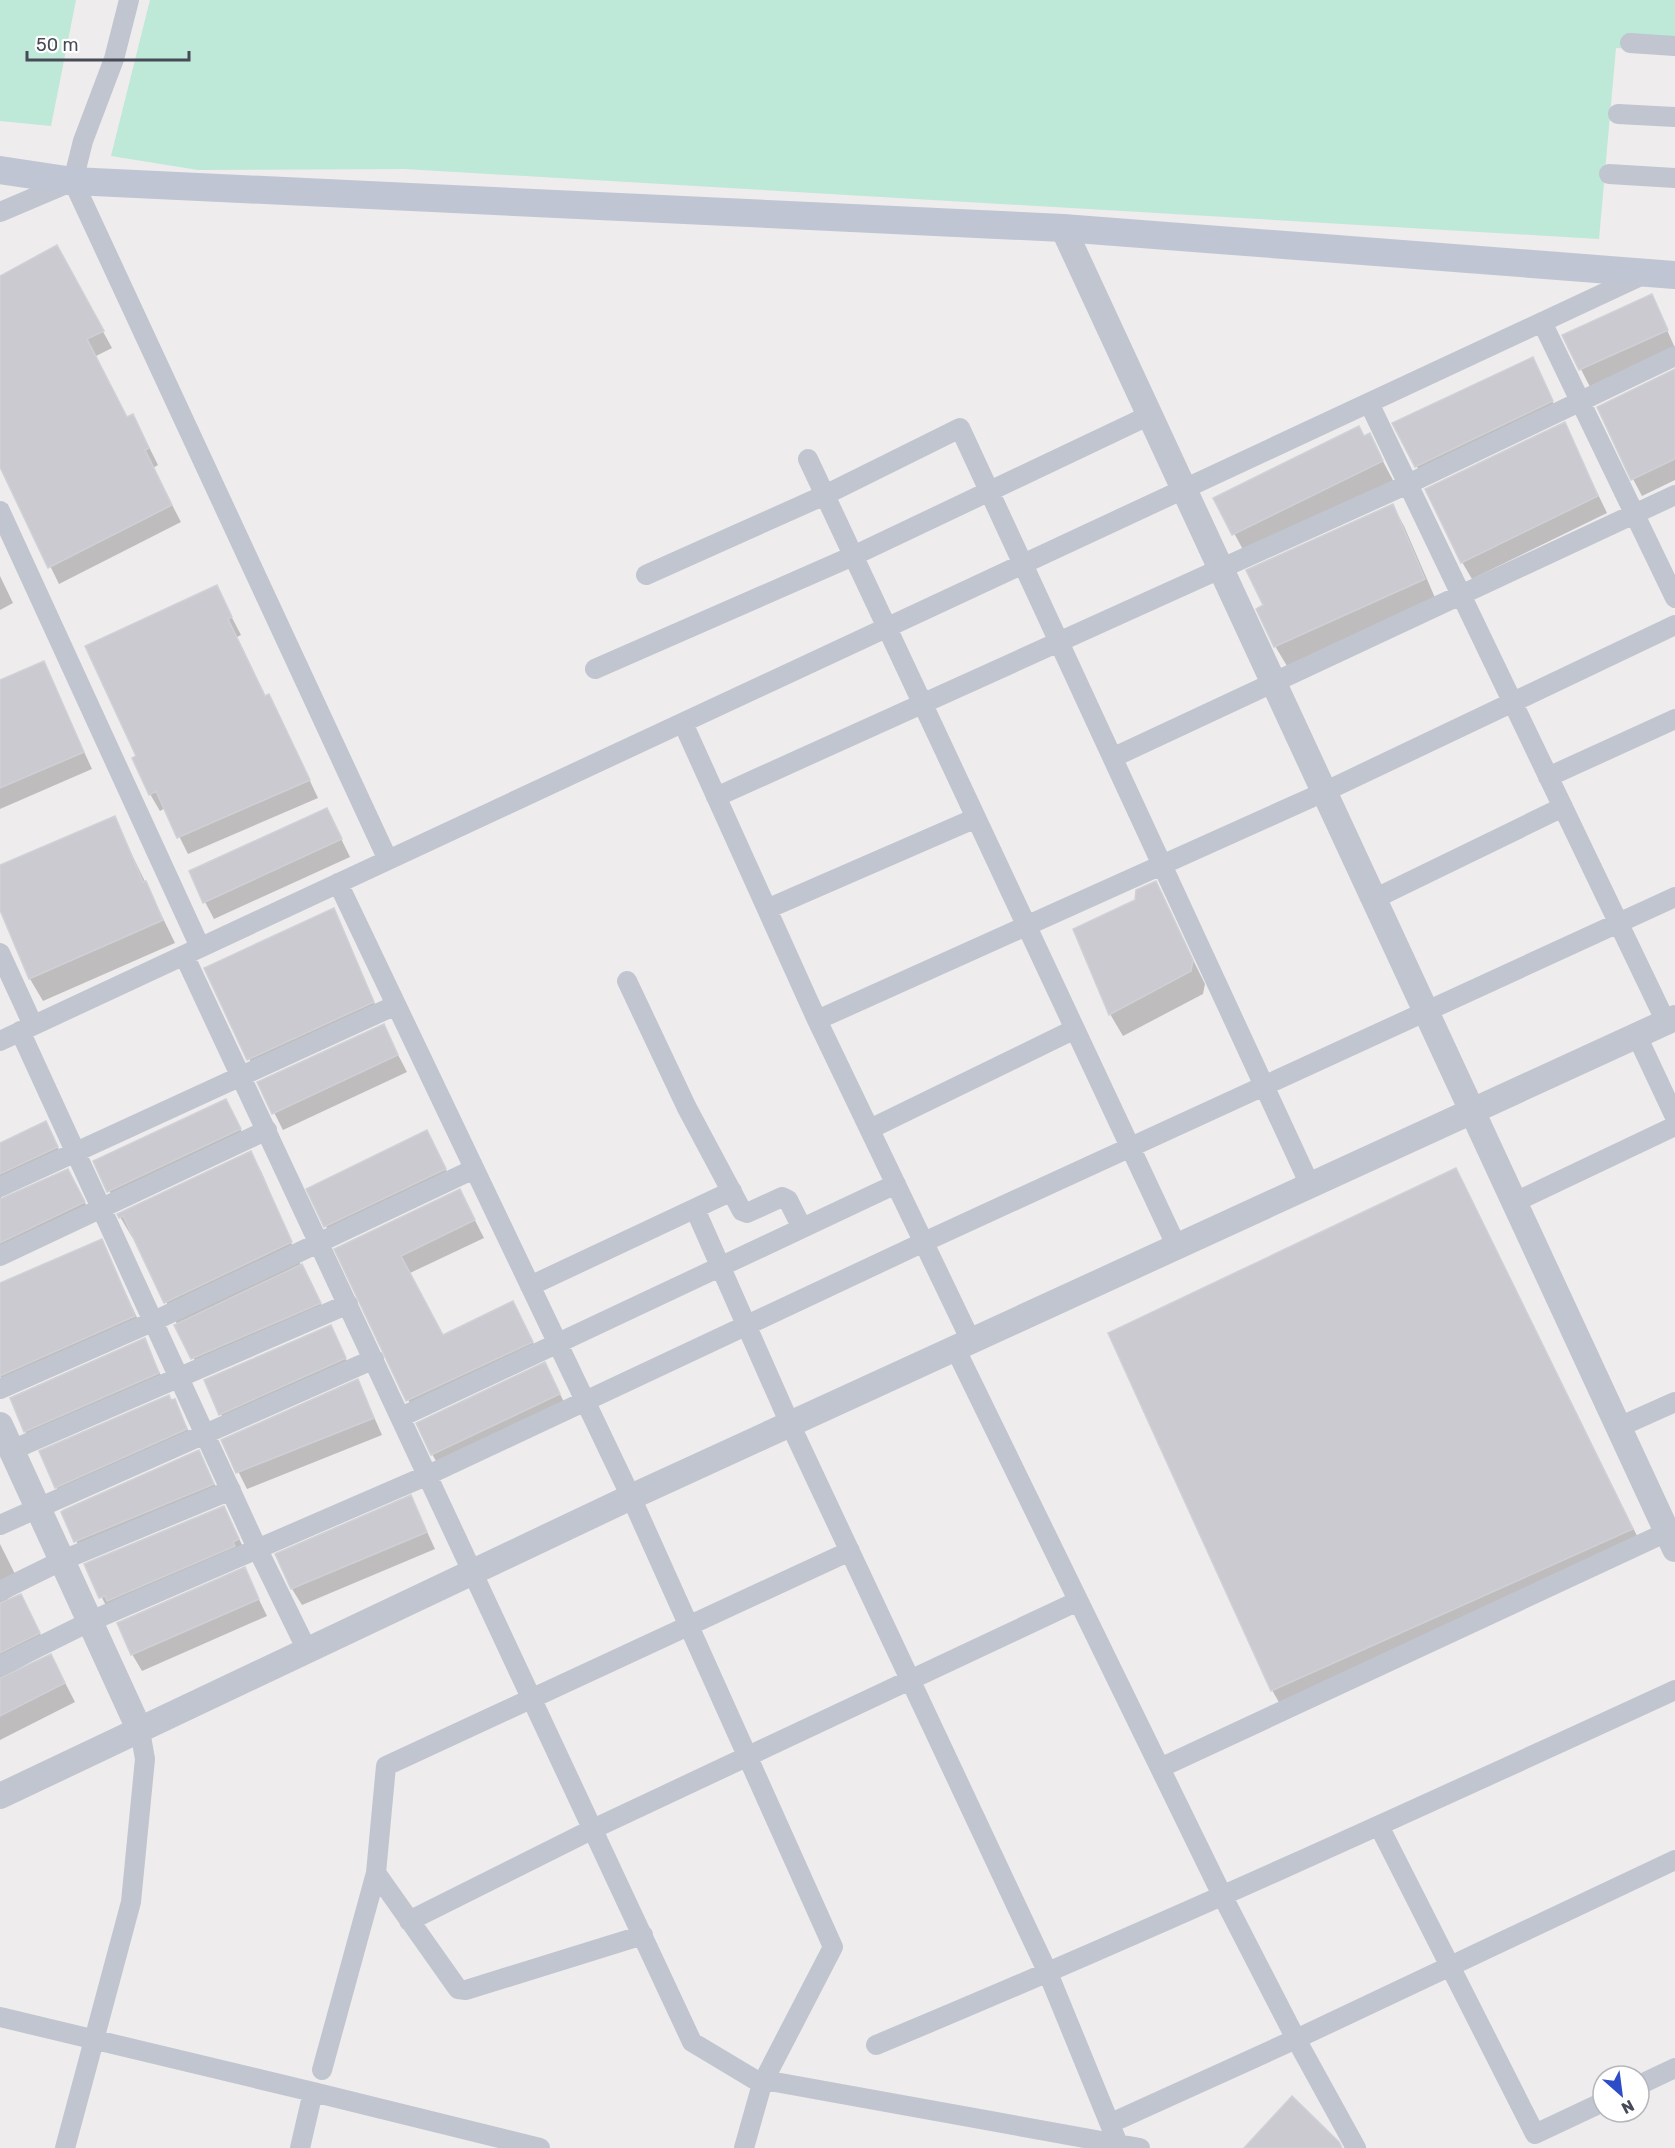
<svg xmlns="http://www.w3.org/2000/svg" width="1675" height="2148" font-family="Rubik,sans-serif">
<rect width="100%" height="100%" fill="#eeecec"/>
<path fill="#bee8d8" d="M0,0h76l-25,126 -51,-5z
M150,0h1525v51l-59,-3 -17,191 -1194,-70 -207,1 -87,-14z"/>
<path fill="#0003" d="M66,264l46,84 -16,8 31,63 6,-3 9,17 16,32 -5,3 28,54 -122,62 -59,-120v-187z
M1652,296l23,52 -85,39 -26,-51z
M1532,359l29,60 -135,65 -32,-61z
M1675,371v109l-33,16 -9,-17z
M1564,424l43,89 -135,66 -10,-17z
M1369,435l26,49 -148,73 -32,-59z
M1393,506l11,20 32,74 -149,66 -12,-20z
M0,576l13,27 -13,7z
M216,587l25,48 -4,2 29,60 12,16 40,85 -130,56 -23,-46 -5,3 -10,-17 -12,-37z
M43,663l49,106 -92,40v-128z
M327,810l23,47 -136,62 -9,-17z
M114,818l61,125 -132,58 -13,-22 -30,-73v-40z
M1155,883l50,101 -2,10 -80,42 -13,-22 26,-113z
M334,910l47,108 -123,59 -52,-108z
M383,1026l24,46 -124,58 -24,-47z
M235,1118l14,29 -131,61 -23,-46z
M46,1123l20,41 -62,29 -4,6v-55z
M427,1132l27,54 -119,57 -9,-17z
M251,1153l11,20 38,91 29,56 -127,55 -68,-139 -2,1 -13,-22z
M77,1188l17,32 -94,43v-63z
M460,1191l24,47 -74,35 33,63 70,-33 28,56 -124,59 -81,-169z
M1468,1193l177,359 -360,161 -13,-23z
M102,1241l42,92 -134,60 -10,-17v-92z
M330,1327l24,49 -124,55 -9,-17z
M144,1340l24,50 -133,58 -10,-17z
M545,1364l24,48 -127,59 -10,-17z
M358,1381l24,54 -135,54 -24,-48z
M174,1401l22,45 -130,58 -10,-17z
M198,1452l25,49 -138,58 -22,-46z
M411,1497l24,52 -133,56 -10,-16z
M224,1508l24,49 -138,57 -24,-49z
M0,1544l23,46 -16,9 24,16 18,37 -48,26 60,-3 14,27 -75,38z
M244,1569l23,47 -125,55 -10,-17z"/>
<path fill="#cacad0" stroke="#d0d1d7" stroke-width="1.5" d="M57,245l47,86 -17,8 40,78 6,-3 16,34 -4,2 27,55 -124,63 -48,-101v-191z
M1652,294l16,36 -89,40 -17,-35z
M1533,357l20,44 -138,66 -23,-44z
M1675,369v90l-44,21 -34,-73z
M1565,422l33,74 -137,67 -36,-74z
M1359,426l5,10 6,-3 13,28 -151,74 -19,-37z
M1393,504l32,75 -151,68 -18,-38 7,-4 -17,-35z
M217,585l15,32 -4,2 37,77 4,-2 41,86 -133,58 -21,-47 -7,4 -17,-37 4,-2 -51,-110z
M44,661l40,91 -84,36v-108z
M327,808l15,31 -139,64 -14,-32z
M115,816l28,66 3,-1 17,39 -134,59 -29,-69v-45z
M1156,881l37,79 -2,11 -82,44 -36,-86 62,-29 1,-10z
M334,908l40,94 -127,58 -43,-92z
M384,1024l14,31 -126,59 -15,-32z
M226,1099l15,30 -134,63 -14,-31z
M46,1121l12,26 -58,27v-31z
M427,1130l19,39 -122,58 -18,-38z
M251,1151l41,91 -128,61 -41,-87 -4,2 -2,-4z
M1456,1168l177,361 -362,162 -163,-358z
M68,1169l17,33 -85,41v-44z
M460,1189l15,31 -74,36 42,79 70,-34 20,41 -127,59 -72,-152z
M102,1239l33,77 -135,60v-93z
M302,1264l19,39 -130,56 -17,-34z
M331,1325l15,33 -127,57 -15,-35z
M145,1338l14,35 -135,59 -14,-34z
M545,1362l15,32 -129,61 -15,-32z
M358,1379l16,39 -138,55 -15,-33z
M169,1395l2,5 4,-1 12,30 -132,59 -16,-37z
M199,1450l15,34 -140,58 -13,-30 3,-2z
M411,1495l16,37 -136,57 -16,-35z
M224,1506l15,33 -6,3 2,4 -128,55 -2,-5 -6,2 -15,-34z
M245,1567l14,32 -128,56 -14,-32z
M21,1594l19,39 -40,20v-50z
M51,1654l14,29 -65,33v-38z
M1292,2096l47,46 3,6h-98z"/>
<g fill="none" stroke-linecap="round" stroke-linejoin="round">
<path stroke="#c0c5cf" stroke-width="20" d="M1630,43l45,3
M1618,114l57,3
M1609,174l66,4
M73,181l315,679
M0,212l73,-31 10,-40 31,-82 15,-59
M1542,322l133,276
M1369,403l297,619
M808,459l369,788
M0,511l200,436
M646,575l179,-80 135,-67 350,757
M595,669l258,-113 297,-141
M683,723l134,297 154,321
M1114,757l561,-262
M1548,777l127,-58
M716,797l692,-313 267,-128
M338,883l293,614 202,450 -71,137 -18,64
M1374,899l189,-92
M767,909l209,-91
M0,953l33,72
M184,955l508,1087 70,42
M627,981l60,127 55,103 5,2 35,-16 6,3 14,28
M817,1020l507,-228 351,-167
M20,1031l237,517 50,102
M1637,1036l38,81
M0,1041l1645,-767
M870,1129l205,-100
M0,1187l396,-182
M1515,1202l160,-76
M695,1209l95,215 258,549 70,171
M0,1256l267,-126
M530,1286l202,-95
M955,1348l267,547 74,144 60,109
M0,1389l154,-68 320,-152
M401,1417l495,-233
M1619,1427l56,-25
M12,1450l336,-146
M0,1525l374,-166
M0,1591l63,-31 168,-70
M0,1666l91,-45 337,-146 496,-233 751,-345
M1160,1768l507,-236
M1379,1826l156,308 68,-32
M376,1873l82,116 8,1 177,-55
M409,1921l184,-92 485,-228
M0,2017l313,75 -13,56
M876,2045c269,-112 534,-233 799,-355
M322,2070l54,-197 10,-107 464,-215
M764,2080l376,68
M1639,2085l36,-17
M313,2092l227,56
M1111,2123l185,-84 379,-179
M65,2148l66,-246 14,-143 -5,-28"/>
<path stroke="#c0c5cf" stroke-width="26" d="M1063,228l612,1321
M0,1425l140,306
M0,1796l631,-299 1044,-479"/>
<path stroke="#c0c5d3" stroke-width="28" d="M0,170l73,11 990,47 612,47"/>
</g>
<g transform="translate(1621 2094) rotate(152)"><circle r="28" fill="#ffffff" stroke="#b5b7bc" stroke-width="1.5"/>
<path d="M0-4.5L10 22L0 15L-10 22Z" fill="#2d4cc7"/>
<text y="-9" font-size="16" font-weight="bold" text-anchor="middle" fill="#464b57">N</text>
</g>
<path d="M27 51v9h162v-9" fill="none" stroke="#464b57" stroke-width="3"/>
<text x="36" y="51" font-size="18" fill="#464b57" stroke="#ffffff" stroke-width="4.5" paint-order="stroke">50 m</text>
</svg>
